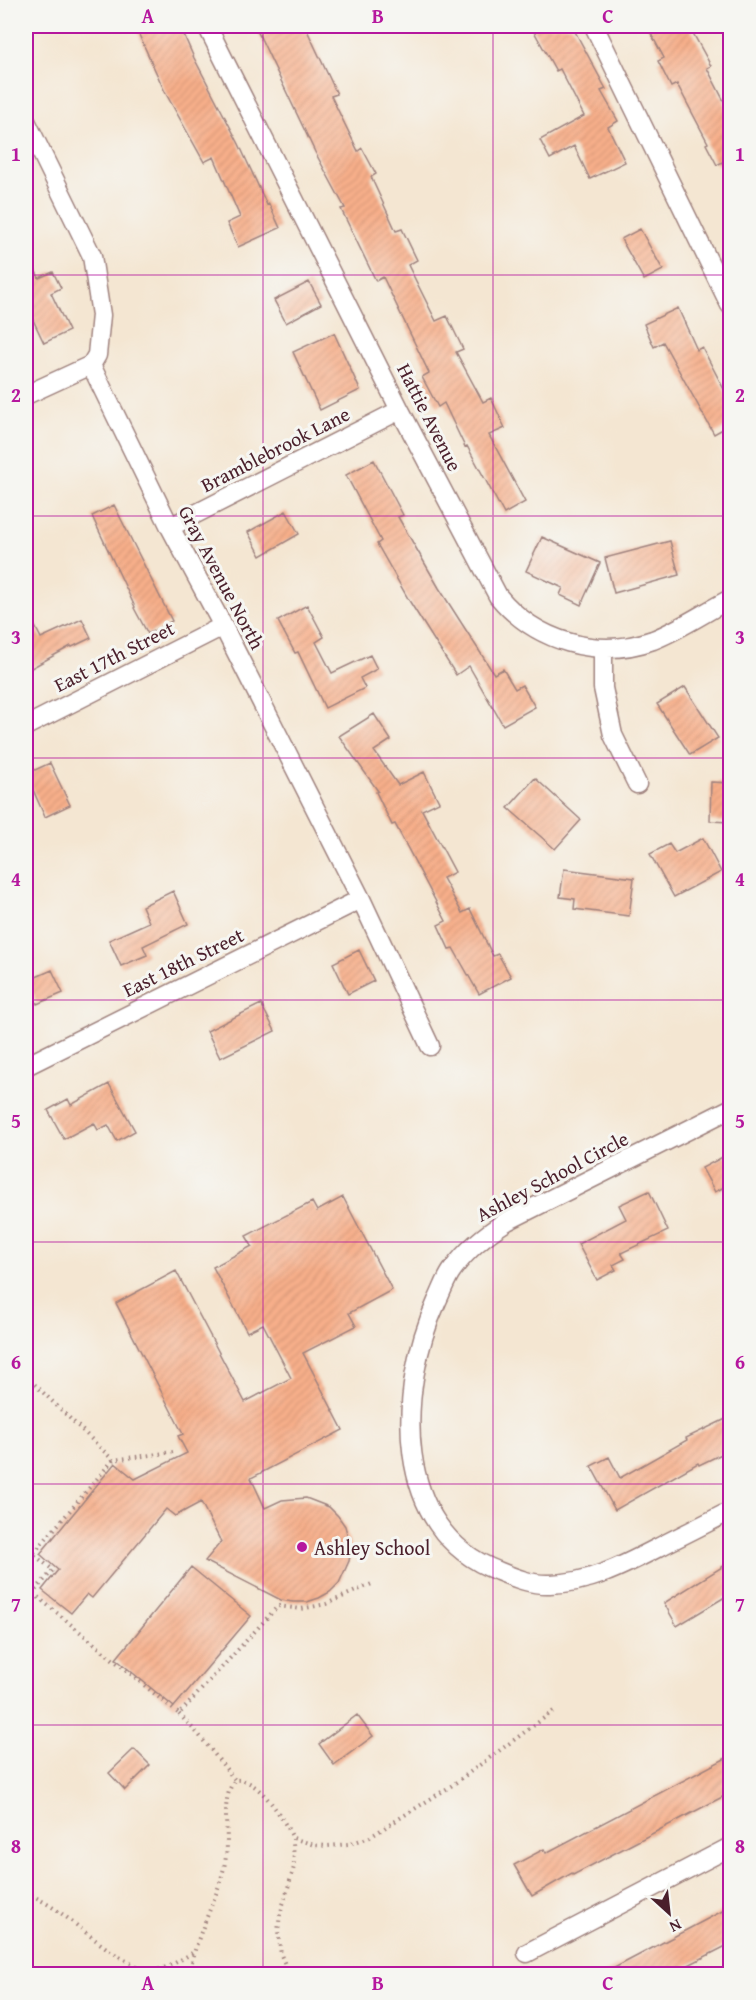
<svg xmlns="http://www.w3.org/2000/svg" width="756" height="2000" font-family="'Gentium Book Plus',serif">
<defs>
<pattern id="building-hatch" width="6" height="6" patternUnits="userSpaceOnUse" patternTransform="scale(1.5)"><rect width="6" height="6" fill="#f7af8a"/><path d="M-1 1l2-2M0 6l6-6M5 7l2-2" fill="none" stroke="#d59677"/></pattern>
</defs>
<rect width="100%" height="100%" fill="#f6f6f2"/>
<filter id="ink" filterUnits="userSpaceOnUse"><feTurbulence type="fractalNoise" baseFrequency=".0167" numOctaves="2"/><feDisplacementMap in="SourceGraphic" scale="12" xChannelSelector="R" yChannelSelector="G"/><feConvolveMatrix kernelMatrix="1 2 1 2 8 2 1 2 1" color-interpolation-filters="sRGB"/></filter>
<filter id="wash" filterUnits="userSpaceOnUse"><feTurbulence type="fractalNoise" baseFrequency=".008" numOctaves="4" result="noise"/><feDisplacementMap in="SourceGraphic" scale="24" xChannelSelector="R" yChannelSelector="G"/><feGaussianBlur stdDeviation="1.35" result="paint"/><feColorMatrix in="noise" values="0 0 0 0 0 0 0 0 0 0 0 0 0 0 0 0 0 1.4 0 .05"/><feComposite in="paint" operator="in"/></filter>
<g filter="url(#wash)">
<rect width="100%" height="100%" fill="#f4e6d2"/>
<g id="blocks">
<path fill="url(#building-hatch)" d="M135,26h45l14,32 45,86 28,61 2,-1 11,24 -42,19 -11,-24 13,-6 -26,-60 -10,5 -39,-70z
M255,26h50l32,68 -6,2 27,55 4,-3 14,26 -5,3 25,54 6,-2 15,31 -9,5 28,56 11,-5 16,33 -7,3 27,50 8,-4 14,30 -16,7 36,67 -21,12 -37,-68 -2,1 -21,-44 -6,4 -16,-30 7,-4 -46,-96 -7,4 -35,-72 4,-1 -30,-56z
M531,26h41l34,63 -5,2 17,30 -10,6 17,35 -35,17 -16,-33 -24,13 -10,-19 44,-24 -24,-47 -4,2z
M647,26h42l22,40 -4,2 23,45v45l-13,7 -11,-21 2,-1 -31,-59 -6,3 -13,-26 6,-3z
M640,229l23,41 -19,10 -23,-41z
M26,250l13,28 14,-6 8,16 -10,5 18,38 -25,12 -18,-38z
M309,282l12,22 -35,19 -12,-23z
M678,308l19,42 5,-3 28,54v24l-16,9 -51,-92 -9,5 -10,-23z
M334,333l26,57 -40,20 -27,-58z
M374,460l29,55 -5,2 41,71 55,86 9,-5 12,20 7,-4 13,22 -32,18 -34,-59 -13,9 -46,-73 -33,-58 4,-3 -35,-66z
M114,505l58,116 -24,13 -14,-26 1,-1 -43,-91z
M286,511l13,23 -38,22 -13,-24z
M542,537l58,26 -19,42 -21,-10 3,-7 -37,-17z
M670,541l9,34 -65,18 -9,-35z
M307,605l17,32 -8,5 16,31 38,-18 7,14 -17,9 5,10 -40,20 -27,-56 -3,1 -17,-32z
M26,609l15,29 41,-19 9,19 -19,9 -1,-1 -45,25z
M685,687l33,51 -28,17 -33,-51z
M374,714l17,26 -17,11 24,34 26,-13 15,30 -17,8 33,62 -12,6 19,35 8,-4 23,47 5,-2 13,23 -32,17 -26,-46 -4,1 -11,-24 8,-4 -51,-97 -3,1 -16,-33 2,-1 -39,-55z
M50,763l20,42 -25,12 -19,-43z
M535,778l46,42 -26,29 -47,-41z
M711,782l19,1v39l-20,-1z
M703,838l18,34 -47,25 -24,-43 19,-10 6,9z
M564,869l70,9 -5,38 -55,-7 1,-10 -15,-2z
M173,891l15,33 -45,22 4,9 -26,11 -12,-26 40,-18 -7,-16z
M359,950l15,31 -26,13 -15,-31z
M52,970l11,23 -26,11 -10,-23z
M261,1004l14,27 -55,27 -13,-27z
M109,1084l26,47 -18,10 -9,-16 -10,5 -4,-7 -30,16 -16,-29 20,-11 3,6z
M730,1153v31l-15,8 -13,-24z
M649,1191l19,40 -47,22 4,6 -12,6 3,5 -19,10 -19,-36 48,-25 -7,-14z
M343,1197l49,93 -43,23 7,13 -53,27 40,77 -92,48 14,30 17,-8 24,-2 23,9 9,9 7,10 6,23 -2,12 -10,22 -9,9 -11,6 -12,4h-14l-12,-2 -76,-39 16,-19 -20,-40 -26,14 -9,-7 -74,89 -5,-4 -16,19 -29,-23 16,-20 -18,-16 75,-91 20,16 52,-26 -9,-17 5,-2 -67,-131 60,-32 69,131 46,-24 -28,-54 -16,8 -34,-65 39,-21 -6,-10 66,-34 5,9z
M730,1417v33l-31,15 -1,-2 -83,47 -24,-44 18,-9 11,21 67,-38 -1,-2z
M730,1562v32l-53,32 -13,-23z
M191,1567l60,49 -77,91 -58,-48z
M357,1715l16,21 -39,29 -15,-21z
M134,1749l16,16 -25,25 -16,-17z
M730,1756v37l-157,82 -1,-2 -40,23 -18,-31 30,-16 2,4z
M730,1907v37l-59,30h-68z"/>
</g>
</g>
<g filter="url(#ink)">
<use href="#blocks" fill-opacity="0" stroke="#9f827e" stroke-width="1.5"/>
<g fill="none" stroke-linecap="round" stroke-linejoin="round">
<defs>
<path id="street" d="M207,26l193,384 98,186c37,45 99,64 155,44 26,-10 52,-28 77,-41
M594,26l136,279
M26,121l66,135 9,59 -4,40 -6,10
M91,365l79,162 53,99 138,273 69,147
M26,395l65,-30
M170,527l230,-117
M603,649v39l10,47 24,49
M26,726l197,-100
M26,1066l335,-167
M730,1109l-223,112c-21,13 -39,27 -54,48 -7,9 -11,22 -16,32 -40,87 -46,230 61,270 17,7 34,14 52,13 43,-1 78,-21 115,-40 22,-11 44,-22 65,-33
M527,1953l203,-106"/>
</defs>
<use href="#street" stroke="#9f827e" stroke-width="21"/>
<path stroke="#9f827e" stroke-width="4" stroke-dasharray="1.5 4.5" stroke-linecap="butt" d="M26,1376l87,84 60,-8
M113,1460l-80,94 20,16 -20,23 146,121 99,-108 23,3 25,-5 48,-21
M179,1714l20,21 36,45
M26,1892c11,6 22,12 32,19 20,14 72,61 95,59 14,-1 27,-10 39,-17
M190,1974c5,-42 31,-78 36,-118 4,-25 -7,-55 9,-76 24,-3 48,39 58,58l21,7 14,1 21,-2 21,-7 81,-51 104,-76
M289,1974l-8,-19 -3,-24 2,-16 14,-48 -1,-28"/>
<use href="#street" stroke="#fff" stroke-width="18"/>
</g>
</g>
<path fill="none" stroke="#b5179e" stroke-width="1.5" stroke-opacity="0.55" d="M263,26v1948M493,26v1948M26,275h704M26,516h704M26,758h704M26,1000h704M26,1242h704M26,1484h704M26,1725h704"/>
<circle fill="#b5179e" stroke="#f6f6f2" stroke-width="2" cx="302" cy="1547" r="6"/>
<g text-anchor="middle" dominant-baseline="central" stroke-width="6" stroke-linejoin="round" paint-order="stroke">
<g font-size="20" fill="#4a1f2b" stroke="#f6f6f2">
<text transform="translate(430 417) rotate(63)">Hattie Avenue</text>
<text transform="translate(275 449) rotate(-27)">Bramblebrook Lane</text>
<text transform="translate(222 577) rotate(62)">Gray Avenue North</text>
<text transform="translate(114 656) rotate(-27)">East 17th Street</text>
<text transform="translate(183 962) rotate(-26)">East 18th Street</text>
<text transform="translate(552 1176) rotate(-28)">Ashley School Circle</text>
</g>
<g font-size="20" fill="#4a1f2b" stroke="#f6f6f2" text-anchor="start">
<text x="314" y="1547">Ashley School</text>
</g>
</g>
<rect width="756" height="2000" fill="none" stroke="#f6f6f2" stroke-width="66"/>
<g transform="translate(669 1913) rotate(153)" stroke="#f6f6f2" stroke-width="4.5" paint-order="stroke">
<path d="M0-4.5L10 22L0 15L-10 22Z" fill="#4a1f2b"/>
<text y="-9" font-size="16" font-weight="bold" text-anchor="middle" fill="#4a1f2b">N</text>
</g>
<rect x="33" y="33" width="690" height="1934" fill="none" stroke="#b5179e" stroke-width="2"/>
<g font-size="20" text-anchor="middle" font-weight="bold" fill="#b5179e">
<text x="148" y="23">A</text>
<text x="378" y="23">B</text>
<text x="608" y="23">C</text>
<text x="16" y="161">1</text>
<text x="740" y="161">1</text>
<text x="16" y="402">2</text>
<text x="740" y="402">2</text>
<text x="16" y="644">3</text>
<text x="740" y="644">3</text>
<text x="16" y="886">4</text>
<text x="740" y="886">4</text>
<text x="16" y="1128">5</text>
<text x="740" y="1128">5</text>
<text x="16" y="1369">6</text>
<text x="740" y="1369">6</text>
<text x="16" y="1611">7</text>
<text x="740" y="1611">7</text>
<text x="16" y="1853">8</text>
<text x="740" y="1853">8</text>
<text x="148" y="1990">A</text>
<text x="378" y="1990">B</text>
<text x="608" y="1990">C</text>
</g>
</svg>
